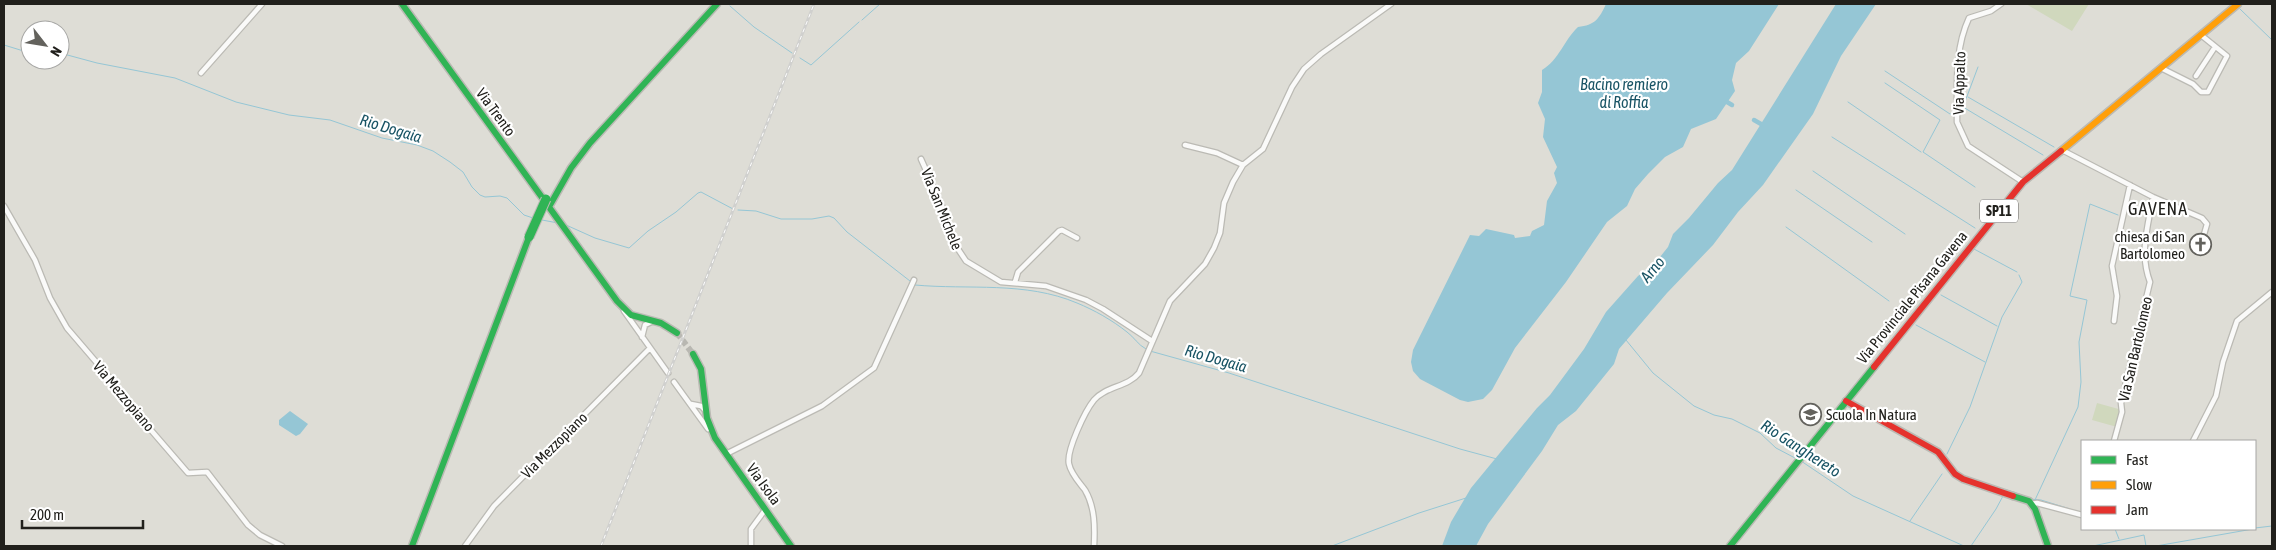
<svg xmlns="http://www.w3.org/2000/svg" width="2276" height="550" font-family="'Asap Condensed',sans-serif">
<rect width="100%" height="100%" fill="#deddd6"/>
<path fill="#d0d8bd" d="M2026,4h63l-17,27z
M2097,403l25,7 -5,17 -25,-7z"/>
<path fill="#95c6d5" d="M1606,4h173l-30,47 -13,12 -4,17 3,11 -19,28 -25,10 -8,18 -18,10 -17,17 -13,15 -8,17 -20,16 -41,60 -51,66 -23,42 -9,9 -15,3 -8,-2 -40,-21 -7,-8 -2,-9 2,-12 57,-115 9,1 7,-7 28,6 1,3 15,-2 2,-5 12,-6 3,-24 10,-18 -3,-10 3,-6 -14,-30 2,-18 -7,-16 4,-11v-22c17,-10 22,-30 36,-43 17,-2 21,-8 28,-23z
M1836,4h40l-35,52 -28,58 -50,71 -25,27 -25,33 -46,48 -48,56 -5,15 -38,47 -18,14 -16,26 -54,73 -12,22h-34l9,-24 20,-34 66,-80 13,-13 34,-46 22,-37 32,-36 18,-14 12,-15 5,-13 16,-16 29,-35 14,-13z
M290,411l18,13 -8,10 -4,2 -17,-11v-5z"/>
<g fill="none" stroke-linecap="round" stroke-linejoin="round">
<path stroke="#95c6d5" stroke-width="1" d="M730,6l24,21 38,26
M2240,9l32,31
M862,20l18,-16
M4,45l26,8
M60,53l37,10 78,15 61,24 53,13 41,5 52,18 35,7 16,6 17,11 13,10 9,15 8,8 5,2 15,-1 7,2 17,17 9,3
M800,58l11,7 48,-43
M1885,71l65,43 5,-1
M1885,83l55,37 -17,32 52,35
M1968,97l86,50
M1848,102l73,50
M1963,107l80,48
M1959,111l4,-4 15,-40
M1832,137l143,91
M1813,171l92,63
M1796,190l76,52
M738,210l18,1 25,8h31l17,-3 5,2 13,14 63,49
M542,220l16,3
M566,225l29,13 34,10 19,-17 28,-19 22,-19 3,-1 32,17
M1786,227l103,74
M1974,249l43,23
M915,285c54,5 110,-4 162,18 17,7 35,17 50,29 7,5 11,13 19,17
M1941,295l56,31
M1916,325l69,37
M1626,340l27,33 41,33 20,9 18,4 28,14 16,15 19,10
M1150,351l79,22 231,76 37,10
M1947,454l23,-47 32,-90 20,-35 -3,-7
M1801,461l52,35 111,50
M2007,490l15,5
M2030,499l11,1 29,9
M2035,500l43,-93 3,-25 -2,-40 8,-42 -17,-4 20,-92 28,11
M1910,521l32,-47
M2255,528l17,-2
M2115,529l4,10
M1332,546l87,-33 47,-15
M1971,546l25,-37 7,-13
M2093,546l51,-11 2,11
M2156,546l97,-17"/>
<path stroke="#95c6d5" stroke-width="4.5" d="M1727,102l5,3
M1754,120l7,4"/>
<path stroke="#b8b7b1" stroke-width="6" stroke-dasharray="6 3" stroke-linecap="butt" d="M677,333l16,21"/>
<defs>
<path id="street" d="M2001,4l-10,7 -22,7c-14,30 -12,63 -12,96v8l11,24 55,36
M2161,68l32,16 8,8h7l19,-36 -26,-21
M201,73l61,-69
M2196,76l19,-29
M1185,145l32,8 26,12
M2062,150l91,47 49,21 5,6 -4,14
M921,159l21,47 12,37 12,18 35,21 45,4 40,14 17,9 49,32
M4,206l31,54 15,38 17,30 48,56 10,16 63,73 19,-1 41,53 12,10 22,11
M1015,282l3,-10 41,-41 3,-1 15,8
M624,311l44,62
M2114,321l3,-25 -5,-30 18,-81
M642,337l3,-12 8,-4
M674,382l34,47
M691,404l10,2 4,4
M2114,441l8,-29 -1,-9 29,-121c-11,-29 -2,-56 3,-85
M2193,441l23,-45 7,-34 14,-41 35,-29
M726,454l96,-48 52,-38 40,-88
M2031,504l6,-1 45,12
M465,546l29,-40 156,-158
M751,546v-17l14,-19
M1094,546c1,-19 1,-39 -9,-56 -6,-8 -14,-16 -16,-26 -3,-13 16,-53 25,-64 12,-14 34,-13 45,-27l31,-72 35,-37 9,-16 6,-15 4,-30 9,-21 10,-17 20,-16 29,-62 12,-18 17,-15 70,-50"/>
<path id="fast" d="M402,4l215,297 14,14 30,8 16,10
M550,205l21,-37 19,-25 127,-139
M693,354l8,15 6,49 8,20 76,108
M2013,496l16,5 6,8 13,37
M412,546l117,-309
M1730,546l144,-179"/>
<path id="slow" d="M2061,151l177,-147"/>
<path id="jam" d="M1874,367l149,-185 38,-31
M1846,401l92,51 17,22 8,5 50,17"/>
</defs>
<use href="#street" stroke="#bbbab4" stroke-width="7"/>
<use href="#fast" stroke="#bbbab4" stroke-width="9"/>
<use href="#slow" stroke="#bbbab4" stroke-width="9"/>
<use href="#jam" stroke="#bbbab4" stroke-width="9"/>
<use href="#street" stroke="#fafaf9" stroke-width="4.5"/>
<use href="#fast" stroke="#30b455" stroke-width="6"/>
<use href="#slow" stroke="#ff9f0a" stroke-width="6"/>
<use href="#jam" stroke="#e5322d" stroke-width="6"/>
<defs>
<path id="rail" d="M601,546l213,-542"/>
</defs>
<use href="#rail" stroke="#d0d0ce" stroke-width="3"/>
<use href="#rail" stroke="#fff" stroke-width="1" stroke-dasharray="4" stroke-linecap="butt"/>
<defs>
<path id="fast-bridge" d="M529,237l17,-38"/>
</defs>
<use href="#fast-bridge" stroke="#bbbab4" stroke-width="11" stroke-linecap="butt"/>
<use href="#fast-bridge" stroke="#30b455" stroke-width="9"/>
</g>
<defs>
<symbol id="church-ring" viewBox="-11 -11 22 22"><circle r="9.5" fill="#fff" stroke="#63625d" stroke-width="1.5"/><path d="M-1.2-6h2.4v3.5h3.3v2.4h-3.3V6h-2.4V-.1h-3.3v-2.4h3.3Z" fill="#63625d"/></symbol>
<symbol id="school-ring" viewBox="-11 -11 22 22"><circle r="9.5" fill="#fff" stroke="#63625d" stroke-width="1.5"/><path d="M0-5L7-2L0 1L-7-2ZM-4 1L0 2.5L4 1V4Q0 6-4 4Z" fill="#63625d"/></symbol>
</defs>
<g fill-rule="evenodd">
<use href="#church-ring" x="2188" y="232" width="25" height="25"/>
<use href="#school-ring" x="1798" y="402" width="25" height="25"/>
</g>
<g text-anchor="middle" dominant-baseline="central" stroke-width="4.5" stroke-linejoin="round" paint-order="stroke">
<rect fill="#fff" stroke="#646360" stroke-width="1" x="1980" y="199.5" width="38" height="23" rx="4"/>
<g font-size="14" font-weight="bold" fill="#21201c">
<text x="1999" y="211">SP11</text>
</g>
<g font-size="15" fill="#21201c" stroke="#fff">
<text transform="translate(1959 83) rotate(-88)">Via Appalto</text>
<text transform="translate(496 112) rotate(54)">Via Trento</text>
<text transform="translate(942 209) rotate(68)">Via San Michele</text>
<text transform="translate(1912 297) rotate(-51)">Via Provinciale Pisana Gavena</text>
<text transform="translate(2135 349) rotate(-77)">Via San Bartolomeo</text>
<text transform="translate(124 396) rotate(50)">Via Mezzopiano</text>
<text transform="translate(554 445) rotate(-45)">Via Mezzopiano</text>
<text transform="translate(764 484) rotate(54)">Via Isola</text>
</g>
<g font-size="15" fill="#21201c" stroke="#fff" text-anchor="end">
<text x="2185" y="236">chiesa di San<tspan x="2185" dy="17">Bartolomeo</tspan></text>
<text x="1826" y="414" text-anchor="start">Scuola In Natura</text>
</g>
<g font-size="16" font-style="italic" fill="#185364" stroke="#fff">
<text x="1624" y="84">Bacino remiero<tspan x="1624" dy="18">di Roffia</tspan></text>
<text transform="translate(391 128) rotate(17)">Rio Dogaia</text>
<text transform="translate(1652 269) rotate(-50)">Arno</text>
<text transform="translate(1216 358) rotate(16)">Rio Dogaia</text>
<text transform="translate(1801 448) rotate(33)">Rio Ganghereto</text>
</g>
<g font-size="18" letter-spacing="1" fill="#21201c" stroke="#fff">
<text x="2158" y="208">GAVENA</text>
</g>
</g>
<rect width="2276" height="550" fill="none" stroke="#21201c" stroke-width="10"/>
<rect x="2081" y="440" width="175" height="90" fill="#ffffff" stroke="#a6a6a4"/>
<rect x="2091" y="456" width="25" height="8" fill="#30b455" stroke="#a6a6a4"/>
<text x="2126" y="465" font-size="15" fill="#21201c">Fast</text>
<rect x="2091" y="481" width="25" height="8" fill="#ff9f0a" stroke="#a6a6a4"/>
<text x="2126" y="490" font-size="15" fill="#21201c">Slow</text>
<rect x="2091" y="506" width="25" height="8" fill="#e5322d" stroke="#a6a6a4"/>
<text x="2126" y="515" font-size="15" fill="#21201c">Jam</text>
<g transform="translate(45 45) rotate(121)"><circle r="24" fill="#ffffff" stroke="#a6a6a4"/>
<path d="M0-4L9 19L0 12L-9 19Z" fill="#63625d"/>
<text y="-8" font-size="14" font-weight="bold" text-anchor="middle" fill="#21201c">N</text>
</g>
<path d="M22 520v8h121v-8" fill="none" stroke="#21201c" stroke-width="2.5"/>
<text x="30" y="520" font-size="15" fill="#21201c" stroke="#ffffff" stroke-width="4" paint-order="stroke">200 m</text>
</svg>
